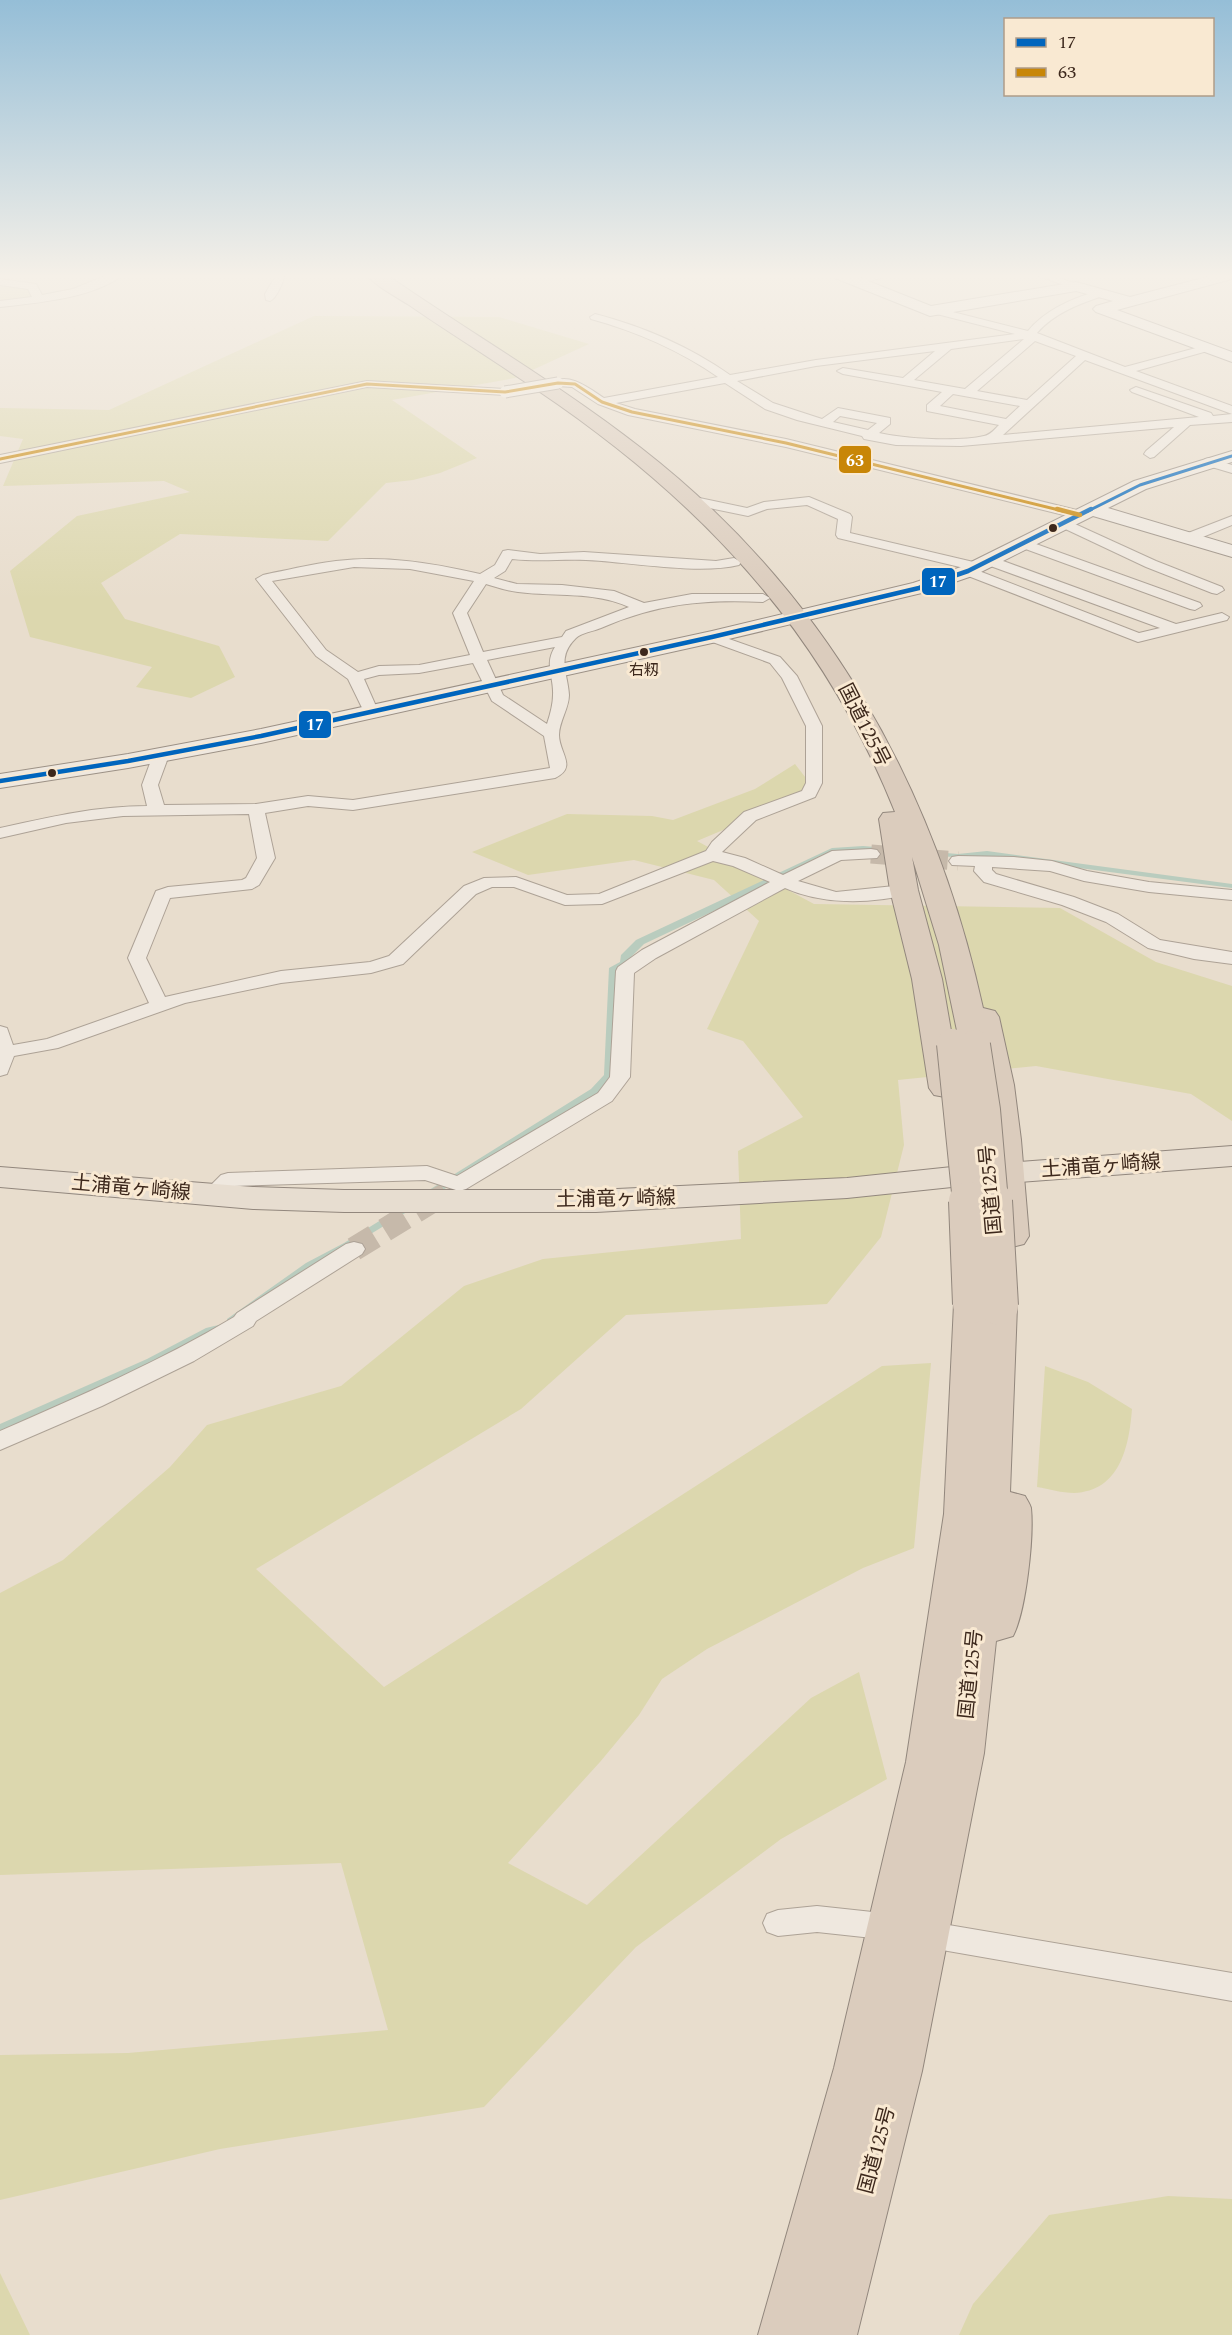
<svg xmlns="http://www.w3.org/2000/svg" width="1232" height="2335" font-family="Spectral,'Noto Sans JP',serif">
<rect width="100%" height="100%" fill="#e8ddcd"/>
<path fill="#dcd7ae" d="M0,285l32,1 6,13 -38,5z
M314,316l185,1 90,27 -74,34 -123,22 85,58 -37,15 -27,7 -27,3 -58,58 -148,-7 -79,49 24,36 94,27 16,31 -44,21 -55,-11 16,-20 -122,-30 -20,-66 67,-55 113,-24 -26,-11 -161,5 20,-47 -23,-3v-28l109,2z
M795,764l21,27 -119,50 117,63 246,4 96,54 76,24v135l-41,-27 -155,-28 -138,14 6,65 -23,92 -54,67 -201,11 -105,94 -265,160 128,118 498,-321 49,-3 -17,185 -51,20 -156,81 -45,30 -23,36 -39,47 -92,101 79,42 224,-207 48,-26 28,107 -106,60 -145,108 -152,160 -264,42 -220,51v-145l128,-2 260,-23 -47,-167 -341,12v-282l63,-33 107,-93 37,-42 134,-39 123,-100 79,-27 198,-20 -3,-88 65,-34 -60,-76 -36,-12 52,-108 -45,-41 -80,-20 -106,15 -56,-23 95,-38 85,2 21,4 82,-31z
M1045,1366l43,16 44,27c-3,38 -12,82 -58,84 -12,0 -25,-4 -37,-6z
M1168,2196l64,3v136h-273l14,-31 76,-89z
M0,2273l30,62h-30z"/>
<path fill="#b9ccbe" d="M863,846l95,8 29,-3 245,33v4l-244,-32c-51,5 -101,-8 -152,-3l-192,91 -13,13 -16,119 -15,18 -285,174 -76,54 -239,113v-11l147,-65 59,-31 21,-5v-4l79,-56 38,-20 247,-154 13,-14 5,-107 11,-6 1,-7 15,-15 196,-92z"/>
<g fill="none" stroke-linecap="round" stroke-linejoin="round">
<path stroke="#c6b9aa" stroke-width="19" stroke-dasharray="19 10" stroke-linecap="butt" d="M871,854l87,7
M429,1202l30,-18"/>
<path stroke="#c6b9aa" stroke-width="24" stroke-dasharray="24 12" stroke-linecap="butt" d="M354,1249l78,-48"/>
<defs>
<path id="street" d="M112,273h13c-28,25 -89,30 -125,34v-6l32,-4 -4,-8 -28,-4v-6l36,5 6,11 31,-6z
M274,273h10c1,7 -8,26 -14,28l-4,-1 -1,-6 10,-17z
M878,273h18l-39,12 -5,-3z
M1031,273h16l34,13 -9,2z
M1102,290l4,1v4c-25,8 -52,18 -69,38l88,34 82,-22 4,1v4l-75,21 96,35v8l-147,-54 -82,75 196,-18 -67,-25 -2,-2 6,-3 75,26 2,3 19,-2v8l-42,3 -36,32 -4,1 -6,-4 2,-3 28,-24 -213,19 -65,-1 -32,-6 -2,-3 -65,-16 -32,-11 -40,-26 -109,20 19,6 151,30 299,73 2,3 -7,4 -294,-72 -158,-32 -30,-11 -26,-17 -14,-1 -6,-3c16,-12 38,6 52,15l114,-21c-37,-26 -83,-46 -127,-58l-1,-2 5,-3c47,12 95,33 135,61l86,-15 199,-26 -86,-22v-4l4,-1 95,24c18,-22 47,-34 74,-41zM1024,339l-59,50 -51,-9 37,-31zM1035,341l41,15 -49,44 -50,-9zM935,351l-32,27 -60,-10 -6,3 6,3 99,18 -15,13v6l72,14c-4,4 -9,10 -15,11 -25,6 -80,3 -105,-3l11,-9v-6l-52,-10 -16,11 -49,-16 -36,-22 79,-15zM953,394l67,12 -14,13 -66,-13zM840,416l37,7 -9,7 -35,-8z
M367,381l138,8 6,3 -6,3 -138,-8 -367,76v-8z
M1209,458l23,7v8l-27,-8 -2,-3 2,-3z
M690,496l57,12 17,-6 45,-5 41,17 2,3 -2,16 132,31 2,3 -5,4 160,62 21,-5 -175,-64 -2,-3 7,-4 5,1 181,66 46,-11 7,4 -2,3 -89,22 -175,-68 -2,-3 3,-3 -126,-30 -2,-3 2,-16 -31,-14 -40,4 -19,7 -63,-13 -1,-3 1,-3z
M1232,516v9l-39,16h-10l-2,-3 2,-3z
M1064,519l92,42 66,26 2,3 -7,4 -5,-1 -66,-26 -87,-41 -2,-3z
M1025,540l175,63 2,3 -7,4 -5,-1 -170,-62 -2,-3z
M508,550l32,4 44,-2 132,9 18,-3 7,4 -2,3c-42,10 -108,-3 -153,-5 -26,-1 -47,2 -74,-1l-7,12 -11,7 23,6 45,1 52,6 30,12 48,-9h71l7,4 -7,4c-60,-3 -107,2 -162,26 -7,3 -20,5 -25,10 -20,19 -8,36 -7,57 0,13 -10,27 -10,40 0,18 19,32 -4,43l-202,32 -45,-4 -43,7 10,45 -16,27 -7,4 -82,9 -24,60 19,39 116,-26 89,-9 19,-6 75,-70 20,-8 32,-1 51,18 32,-1 107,-43 6,-9 32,-30 58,-21 4,-8v-57l-24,-48 -12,-15 -63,-23 -2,-3 7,-4 68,24 17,19 25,50v57l-7,14 -59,23 -34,32 23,6 38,17 49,-24 39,-2 6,1 3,4 -3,4 -36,2 -43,21 38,11 68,-7 6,1 3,4 -3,4c-40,10 -87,11 -125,-6l-129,70 -22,15 -4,104 -18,24 -146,88 -7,2 -34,-11 -191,6c-10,9 -16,17 -30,14l-3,-5 20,-20 7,-2 199,-7 30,10 141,-83 12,-16 6,-106 2,-4 24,-17 128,-68 -37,-16 -20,-5 -111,43 -37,1 -51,-18h-22l-16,7 -73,70 -32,9 -90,10 -96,20 -127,45 -44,8 -7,18 -7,2v-50l7,2 6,17 34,-6 102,-36 -21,-45 28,-67 12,-4 74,-7 4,-2 11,-20 -8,-44 -126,2 -57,7 -66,15v-10c49,-11 97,-22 147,-22l-5,-21 11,-30 8,-5 8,5 -11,30 6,20 92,-1 52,-8 45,4 197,-32 -6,-32 -52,-35 -19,-38 -54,10 -40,2 -15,4 15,34 -8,5 -5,-2 -18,-37 -32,-23 -60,-77 7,-4c24,-5 49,-11 73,-14 49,-6 97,2 144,13l15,-9 8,-14zM354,567l56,2 64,12 -21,32 17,42 -51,10 -40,1 -21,6 -32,-22 -54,-69zM486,584c10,3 21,7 32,8 38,5 75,-1 111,15l-63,24 -4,6 -79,15 -16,-39zM555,647c-11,17 -1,30 -2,48 0,9 -3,20 -6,29l-44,-29 -16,-35z
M958,856l56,1 38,4 35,10 62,11 83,8v10l-83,-8 -65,-11 -34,-10 -58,-4v3l4,4 78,23 44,17 42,26 72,12v12l-38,-5 -46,-11 -42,-26 -44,-17 -78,-23 -10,-11 1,-5 -23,-1 -3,-4 3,-4z
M354,1242l8,2 3,5 -3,5 -106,67 -3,5 -59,35 -92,45 -102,44v-19c80,-35 159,-69 234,-114l3,-4 109,-69z
M817,1906l74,8 11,4 4,9 -4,9 -11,4 -74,-8 -39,4 -11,-4 -4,-9 4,-9 11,-4z
M925,1921l307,52v28l-307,-54 -11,-4 -4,-9 4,-9z"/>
<path id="secondary" d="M828,273h20l83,33 145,-24 54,15 92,-24h10v6l-115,31 115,42v10l-136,-50 -3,-3 3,-3 17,-5 -37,-10 -146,25 -100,-40z
M1232,451v11l-86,27 -38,19 124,37v12l-139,-41 -118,59 -49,17 -214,51 -451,100 -133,25 -128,20v-14l128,-20 133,-25 451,-98 201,-48 48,-16 173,-86z"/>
<path id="primary" d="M1232,1146v20l-280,21 -105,11 -251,14h-252l-91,-3 -253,-22v-20l253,20 91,3h252l251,-12 105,-11z"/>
<path id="highway" d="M365,273h19c85,59 175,111 257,175 183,142 293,336 342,560l12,3 4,6 15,68 7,55 8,96 -5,8 -12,3 -12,-3 -5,-8 -6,-96 -13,-86 -12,-2 -4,-7 -21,-100 -27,-88 6,33 24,89 19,109 -5,7 -11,2 -11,-2 -5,-7 -17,-109 -22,-89 -11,-71 4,-6 12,-1c-73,-183 -196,-313 -358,-422 -42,-29 -86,-56 -128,-85 -14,-9 -34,-19 -44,-32z
M972,1292l14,6 13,-4 13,4 5,8 -7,186 15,4c2,4 5,8 6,12 3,29 -5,103 -18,128l-17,5 -12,112 -62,318 -65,264h-99l76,-267 72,-306 38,-248 10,-210 5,-8z"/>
</defs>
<use href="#street" stroke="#ada296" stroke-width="2"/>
<use href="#secondary" stroke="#9c9186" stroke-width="2"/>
<use href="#primary" stroke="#92877d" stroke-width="2"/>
<use href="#highway" stroke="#92877d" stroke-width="2"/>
<use href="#street" fill="#efe8df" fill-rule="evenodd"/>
<use href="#secondary" fill="#efe8df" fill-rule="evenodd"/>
<use href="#primary" fill="#e7ddd0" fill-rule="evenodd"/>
<use href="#highway" fill="#dbccbd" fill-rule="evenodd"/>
<defs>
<path id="street-bridge" d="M505,392l53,-9"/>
<path id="highway-bridge-far1" d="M952,1044l16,158
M975,1045l10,65 8,92"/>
<path id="highway-bridge" d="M968,1201l4,103
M993,1201l6,105"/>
</defs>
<use href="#street-bridge" stroke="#ada296" stroke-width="13" stroke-linecap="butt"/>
<use href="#highway-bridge-far1" stroke="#92877d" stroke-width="32" stroke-linecap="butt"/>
<use href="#highway-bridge" stroke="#92877d" stroke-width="40" stroke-linecap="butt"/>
<use href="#street-bridge" stroke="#efe8df" stroke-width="11"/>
<use href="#highway-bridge-far1" stroke="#dbccbd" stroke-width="30"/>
<use href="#highway-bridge" stroke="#dbccbd" stroke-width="38"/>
<defs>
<path id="bus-1-far1" d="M1088,511l52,-26 92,-29"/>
<path id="bus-1" d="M0,781l128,-20 133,-25 451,-99 207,-49 49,-17 123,-62"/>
<path id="bus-2-far1" d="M0,459l367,-75 138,8 53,-9 17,1 27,18 30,10 154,31 277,68"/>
<path id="bus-2" d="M1057,509l23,6"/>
</defs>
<use href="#bus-1-far1" stroke="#f9e9d2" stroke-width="5"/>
<use href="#bus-1" stroke="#f9e9d2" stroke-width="8"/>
<use href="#bus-2-far1" stroke="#f9e9d2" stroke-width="5"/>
<use href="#bus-2" stroke="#f9e9d2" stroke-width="8"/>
<use href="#bus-1-far1" stroke="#0065bd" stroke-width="3"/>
<use href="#bus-1" stroke="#0065bd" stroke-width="4.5"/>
<use href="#bus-2-far1" stroke="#c88607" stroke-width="3"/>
<use href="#bus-2" stroke="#c88607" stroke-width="4.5"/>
</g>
<linearGradient id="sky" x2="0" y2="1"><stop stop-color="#95bed7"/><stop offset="0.46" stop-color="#f5f0e8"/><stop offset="1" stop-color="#f5f0e8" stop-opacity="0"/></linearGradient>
<rect width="1232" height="600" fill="url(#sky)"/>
<g fill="#3d281c" stroke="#f9e9d2" stroke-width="2">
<circle cx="1053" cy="528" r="5"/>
<circle cx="644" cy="652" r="5"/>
<circle cx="52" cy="773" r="5"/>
</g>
<g text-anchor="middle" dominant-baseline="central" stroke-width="6" stroke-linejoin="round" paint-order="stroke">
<g font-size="15" fill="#3d281c" stroke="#f9e9d2">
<text x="644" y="670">右籾</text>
</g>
<g font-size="20" fill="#3d281c" stroke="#f9e9d2">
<text transform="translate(864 725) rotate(63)">国道125号</text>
<text transform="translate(1101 1166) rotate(-4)">土浦竜ヶ崎線</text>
<text transform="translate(131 1188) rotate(5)">土浦竜ヶ崎線</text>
<text transform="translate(991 1190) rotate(-95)">国道125号</text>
<text transform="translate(616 1199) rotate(-1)">土浦竜ヶ崎線</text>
<text transform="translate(971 1674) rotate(-84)">国道125号</text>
<text transform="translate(877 2150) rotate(-75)">国道125号</text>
</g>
</g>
<g stroke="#f9e9d2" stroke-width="2">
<rect x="838" y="445" width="34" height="29" rx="6" fill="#c88607"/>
<rect x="921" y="567" width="35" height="29" rx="6" fill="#0065bd"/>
<rect x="298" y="710" width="34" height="29" rx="6" fill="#0065bd"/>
</g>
<g font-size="16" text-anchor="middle" font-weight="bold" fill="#fff">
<text x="855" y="466">63</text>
<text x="938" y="587">17</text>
<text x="315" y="730">17</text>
</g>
<rect x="1004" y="18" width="210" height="78" fill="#f9e9d2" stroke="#ae9c89" stroke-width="1.5"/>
<rect x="1016" y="38" width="30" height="9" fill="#0065bd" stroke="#ae9c89" stroke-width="1.5"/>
<text x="1058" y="48" font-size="18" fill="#3d281c">17</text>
<rect x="1016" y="68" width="30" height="9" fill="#c88607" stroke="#ae9c89" stroke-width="1.5"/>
<text x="1058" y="78" font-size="18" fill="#3d281c">63</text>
</svg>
